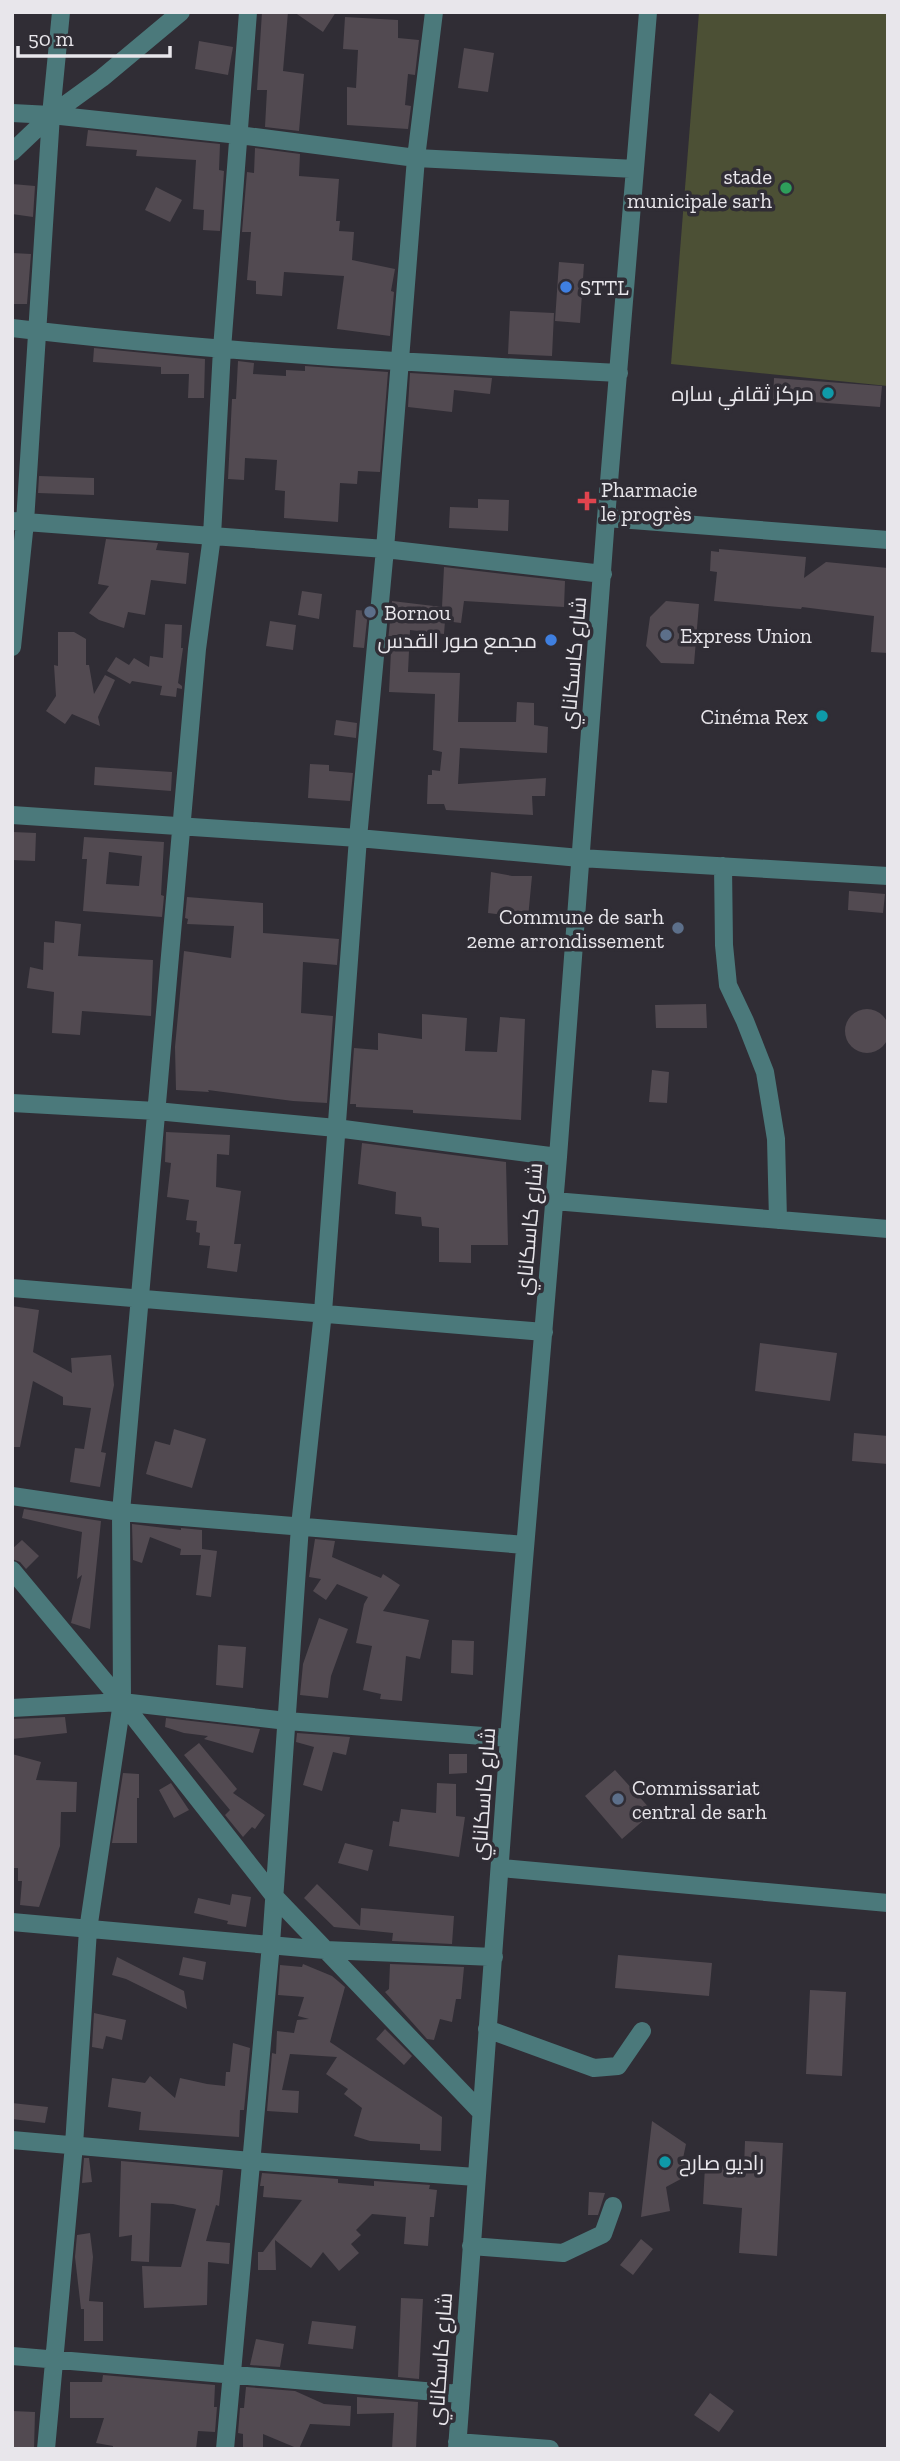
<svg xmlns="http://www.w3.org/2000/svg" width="900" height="2461" font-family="'Zilla Slab',Cairo,serif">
<rect width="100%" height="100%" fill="#302d35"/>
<path fill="#4c5035" d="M699,12h189v374l-217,-22z"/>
<path fill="#524a51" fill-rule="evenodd" d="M262,12h26l-5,59 21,3 -5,57 -34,-4 2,-37h-10z
M294,12h42l-13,20z
M345,17l53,3v18l21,2 -4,35 -7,-1 -3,31 6,1 -3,23 -61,-4v-38l9,1 2,-38 -15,-1z
M199,41l34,6 -5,28 -33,-6z
M464,48l30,5 -6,39 -30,-4z
M88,130l132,14 -1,26 5,1 -4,60 -17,-1 1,-20 -11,-1 3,-49 -60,-4 1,-6 -51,-4z
M255,148l45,6 -1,22 40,3 -3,42h4l-1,10 15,1 -2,28 43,9 -4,22 3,1 -4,44 -53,-7 7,-53 -60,-4 -2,24 -26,-2v-13l-9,-1 4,-48h-9l5,-60 7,1z
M12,184l23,2 -2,31 -21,-3z
M156,187l26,13 -12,22 -25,-12z
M12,253l19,1 -4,50h-15z
M559,262l25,2 -4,59 -25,-2z
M510,311l44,2 -2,43 -44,-2z
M94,348l111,11 -1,39h-16l1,-24h-28v-7l-68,-5z
M238,361l16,2 -1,11 33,2v-6l19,1v-5l83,6 -8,100 -22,-1 -1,13 -17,-1 -2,39 -54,-4 1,-27 -10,-1 2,-30 -32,-2 -1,22 -16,-1 4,-80h4z
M410,373l82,5 -2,16 -36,-4 -2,22 -44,-5z
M774,378l108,8 -2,21 -107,-8z
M39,476l55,2v17l-56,-2z
M478,499l31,1 -1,31 -59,-3 1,-21 28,1z
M106,539l52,4 -2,7 33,3 -3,31 -35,-4 -6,35 -17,-3 -4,16 -25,-8 -10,-7 20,-27 -11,-2z
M719,549l87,8 -2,21 22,-16 62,6v85l-17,-1 3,-36 -72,-9 -1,2 -87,-8 3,-29 -7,-1 1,-20 8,1z
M444,567l121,14 -1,26 -100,-6 -3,22 -16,-2 -1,13 -34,-4 -2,42 52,1 -2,49h58l1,-20 17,1v22l14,2 -1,26 -87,-5 -2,36 88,-6 -1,18h-13l1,19 -87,-5 -2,-6h-17l1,-29h4v-5l8,1 2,-19 -9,-2 2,-56 -46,-2 2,-41h-4l5,-50 50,6z
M302,591l20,3 -3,25 -21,-4z
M666,601l33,3 -5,60 -33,-1 -15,-17 4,-29z
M356,610l12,1 -4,37 -11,-1z
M270,621l26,4 -3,25 -27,-4z
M165,624l17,1 -1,23h2l-5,35 4,3v3l-5,-1 -1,9 -16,-2 2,-9 -30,-5 -2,3 -23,-13 9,-14 13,8 5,-7 15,9 1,-11 13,2z
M58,632h16l12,7v26h3l5,29 11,-19 10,5 -17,37 2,9 -28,-12 -7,10 -19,-13 10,-15 -2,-31 4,1z
M336,720l21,3 -1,15 -22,-3z
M310,764l19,1v6l24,2 -3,28 -42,-3z
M95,767l77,5 -1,19 -77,-6z
M13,832l23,1 -1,28 -23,-1z
M84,837l80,5 -3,53 3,1 -2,21 -79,-6 4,-52h-5zM109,852l33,4 -3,30 -33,-2z
M491,872l21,4h20l-4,42 -40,-5z
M849,891l36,3 -2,19 -35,-3z
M187,897l76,6v30l76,6 -2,26 -34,-3 -2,51 32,3 -6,87 -34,-2 -85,-11 1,2 -33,-2 -1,-43 9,-96 47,7 3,-32 -47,-2 1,-5 -3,-1z
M55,921l26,3 -3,32 75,4 -2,56 -69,-5 -2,24 -28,-2 2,-41 -27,-4 3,-21 13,3 1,-28 10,1z
M706,1004l1,24h-51l-1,-23z
M845 1031a22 22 0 1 1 44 0a22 22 0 1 1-44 0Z
M422,1014l45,4 -2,33 32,1 3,-35 25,2 -4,101 -108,-7v-3l-57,-3v-3h-6l4,-56 24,2v-17l44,6z
M652,1070l17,2 -2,31 -18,-1z
M166,1132l64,3 -1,20 -12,-1 -1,33 25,4 -7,53h7l-4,28 -30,-4 3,-22 -11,-1 1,-12 -4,-1 1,-11 -11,-1 3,-20 -22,-3 4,-34 -6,-1z
M362,1143l144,19 2,83h-37v18l-32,-1v-34l-17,-2 -1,-9 -26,-3 1,-22 -38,-8z
M12,1306l27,4 -6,42 39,21 -1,-15 40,-3 3,30 -13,67 5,1 -6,34 -30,-5 5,-34 9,1 7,-41 -28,-3v-8l-30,-16 -13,66h-8z
M760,1343l77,10 -7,48 -75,-10z
M174,1429l32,10 -14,49 -46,-14 9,-33 15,4z
M854,1433l34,3v28l-36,-3z
M24,1509l77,12 -11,108 -19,-6 11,-48 -5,4 5,-47 -60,-14z
M132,1524l49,6v-2l21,2v19l15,2 -6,46 -15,-2 5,-40h-21l1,-6 -31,-12 -8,26 -9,-3z
M315,1539l20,2 -3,16 49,21 2,-4 17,11 -17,26 46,9 -9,39 -14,-3 -4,45 -22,-2 1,-5 -18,-4 9,-44 -16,-3 8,-39 4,-7 -31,-13 -11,16 -13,-9 8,-12 -12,-2z
M22,1540l17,16 -13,13 -6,-7 -8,-3v-10z
M319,1618l29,11 -17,47 -3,22 -28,-3 3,-31z
M452,1640l22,1 -1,34 -22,-2z
M218,1645l28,2 -3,41 -27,-3z
M65,1717l2,16 -55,6v-20z
M166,1718l94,11 -7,24 -49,-14 4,-3 -24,-3 -19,-6z
M297,1733l53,4 -4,18 -13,-3 -11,39 -19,-6 11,-38 -18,-5z
M199,1743l38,46 -4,4 32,22 -10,14 -3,-2 -9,10 -18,-22 5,-5 -46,-55z
M12,1754l29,8 -5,18 41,2 -1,30h-15l-1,34 -21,61 -19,-2 2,-24h-4v-13h-6z
M449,1754h18v19l-18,1z
M615,1770l38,42 -31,27 -37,-43z
M123,1773l16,1v24h-2v45h-25z
M171,1783l18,27 -15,8 -15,-28z
M437,1783l19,1v32l9,1 -6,40 -70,-11 4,-25 6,1 2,-13 35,4z
M345,1843l28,7 -5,21 -30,-8z
M317,1884l43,42 1,-18 93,8 -2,28 -60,-3 1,-8 -59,-6 -30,-29z
M232,1894l19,3 -5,30 -19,-3 1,-3 -34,-8 4,-15 32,7z
M618,1955l94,8 -3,33 -94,-8z
M117,1957l67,34 3,18 -61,-30 -14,-4z
M183,1957l23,5 -3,18 -24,-5z
M303,1964l29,12 13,11 -15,55 112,75 -1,34 -21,-1v-6l-50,-3 -16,-5 8,-28 -18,-14 4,-5 -22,-15 11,-17 -47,-3 -8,36 17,1 -1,22 -31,-2 5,-58 4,1 1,-23 17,2 3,-13 12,-1 -11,-3 6,-19 -26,-2 2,-30 22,2z
M390,1964l74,3 -3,32h-5l-4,23 -12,-3 -6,21 -7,-1 -42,-47 4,-3z
M810,1990l36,2 -4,84 -36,-2z
M94,2013l32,7 -4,20 -16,-4 -3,13 -11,-2z
M385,2029l27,27 -8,9 -28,-26z
M233,2043l17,5 -6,62h-4l-1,27 -100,-7 2,-18 -33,-5 4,-29 33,5 5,-7 25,22 5,-20 27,6 18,2 1,-14h4z
M12,2103l36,4 -3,16 -33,-4z
M652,2121l34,23 -4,19 62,5 1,-27 38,2 -6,113 -38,-3 3,-45 -39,-4 2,-38 -39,21 4,24 -29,6z
M84,2158h5l3,24 -10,1z
M121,2161l102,9 -4,36 -3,-1 -10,36 24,2 -1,21 -21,-2 -1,43 -63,3 -2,-42 39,1 15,-58 -23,-5 -22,-1 -2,59 -18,-1 1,-26 -13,2z
M262,2173l76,6v4l36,3v-5l56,4 -1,4 8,1 -3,27h-4l-2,29 -24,-2 2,-27 -34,-3 -16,16 5,5 -10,9 8,9 -20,18 -16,-19 -12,16 -36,-28 1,30h-18v-18h5l39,-52 -39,-3 1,-11h-4z
M589,2192l16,1 -7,22h-10z
M90,2233l3,24 -4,44 14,1v39h-19v-32h-3l-6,-52 2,-22z
M641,2239l12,10 -20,26 -13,-10z
M401,2298l22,1 -4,80 -21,-2z
M312,2321l44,5 -3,23 -45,-5z
M256,2339l28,5 -4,23 -30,-2z
M103,2375l112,10 -1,22h3l-2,25 -17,-1 -2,18h-83v-3l-17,-3 8,-25h-34v-36h32z
M246,2387l49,4 29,13 27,2 -1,20 -40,-2 -11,25 -36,-15v15h-20v-15l-5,-1 2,-25h4z
M710,2393l24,18 -15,21 -25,-17z
M357,2397l61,5 -2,47h-24l2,-36 -37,1z
M12,2411l23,1 -1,37h-22z"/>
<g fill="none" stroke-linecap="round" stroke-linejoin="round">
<path stroke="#4b797b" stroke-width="18" d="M12,113l39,2 188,20 177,23 219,11
M12,152l39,-37 51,-37 79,-66
M12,328c202,24 404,35 607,45
M606,518l282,22
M12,521l373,28 218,25
M12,647l13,-125 26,-407 10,-103
M12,815l346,23 222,20 308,18
M723,866l1,79 4,40 17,36 20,51 11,67 2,81
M12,1103l144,8 180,17 222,29
M554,1201l334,28
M12,1288l532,44
M12,1496l109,16 404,33
M12,1570l110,132 152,194 206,215
M12,1708l110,-6 165,19 222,17
M501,1868l387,35
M12,1922l313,28 169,7
M487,2029l107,39 24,-2 24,-35
M12,2140l239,21 225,16
M471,2246l92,7 40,-19 10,-28
M12,2356l448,38
M457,2442l93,7
M46,2449l28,-304 14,-215 34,-228 -1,-190 76,-863 15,-113 10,-187 26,-337
M225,2449l46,-505 29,-418 23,-214 35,-474 27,-289 31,-391 18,-146
M457,2449l52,-711 49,-581 48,-639 42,-506"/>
</g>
<circle fill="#2e9e5b" stroke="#302d35" stroke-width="2.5" cx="786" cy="188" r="7"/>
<g fill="#3f7fe0" stroke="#302d35" stroke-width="2.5">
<circle cx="566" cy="287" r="7"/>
<circle cx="551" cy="640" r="7"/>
</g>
<g fill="#0f9aa8" stroke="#302d35" stroke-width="2.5">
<circle cx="828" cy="393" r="7"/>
<circle cx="822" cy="716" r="7"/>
<circle cx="665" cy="2162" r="7"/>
</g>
<path fill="#e0444e" stroke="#302d35" stroke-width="2.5" d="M583.5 490.5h7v7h7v7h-7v7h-7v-7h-7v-7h7z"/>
<g fill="#5c6f8a" stroke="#302d35" stroke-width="2.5">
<circle cx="370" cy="612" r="7"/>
<circle cx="666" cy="635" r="7"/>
<circle cx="678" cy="928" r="7"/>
<circle cx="618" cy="1799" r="7"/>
</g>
<g text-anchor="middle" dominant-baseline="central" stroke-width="7" stroke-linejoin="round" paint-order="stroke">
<g font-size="21" fill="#e8e6eb" stroke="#302d35" text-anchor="start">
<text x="772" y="176" text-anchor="end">stade<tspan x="772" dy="24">municipale sarh</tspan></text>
<text x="580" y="287">STTL</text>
<text x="814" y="393" text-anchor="end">مركز ثقافي ساره</text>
<text x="601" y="489">Pharmacie<tspan x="601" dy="24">le progrès</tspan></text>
<text x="384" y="612">Bornou</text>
<text x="680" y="635">Express Union</text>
<text x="537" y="640" text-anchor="end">مجمع صور القدس</text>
<text x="808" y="716" text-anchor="end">Cinéma Rex</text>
<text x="664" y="916" text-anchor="end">Commune de sarh<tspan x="664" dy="24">2eme arrondissement</tspan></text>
<text x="632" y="1787">Commissariat<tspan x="632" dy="24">central de sarh</tspan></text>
<text x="679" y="2162">راديو صارح</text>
</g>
<g font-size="21" fill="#e8e6eb" stroke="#302d35">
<text transform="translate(573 663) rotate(-85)">شارع كاسكاناي</text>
<text transform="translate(529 1229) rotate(-85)">شارع كاسكاناي</text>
<text transform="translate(483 1794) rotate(-86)">شارع كاسكاناي</text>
<text transform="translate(440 2359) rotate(-86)">شارع كاسكاناي</text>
</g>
</g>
<rect width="900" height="2461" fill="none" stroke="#e8e6eb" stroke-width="28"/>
<path d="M18 46v10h152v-10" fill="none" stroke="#e8e6eb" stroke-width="3.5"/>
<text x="28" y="46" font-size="21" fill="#e8e6eb" stroke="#302d35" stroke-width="5" paint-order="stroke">50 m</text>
</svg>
